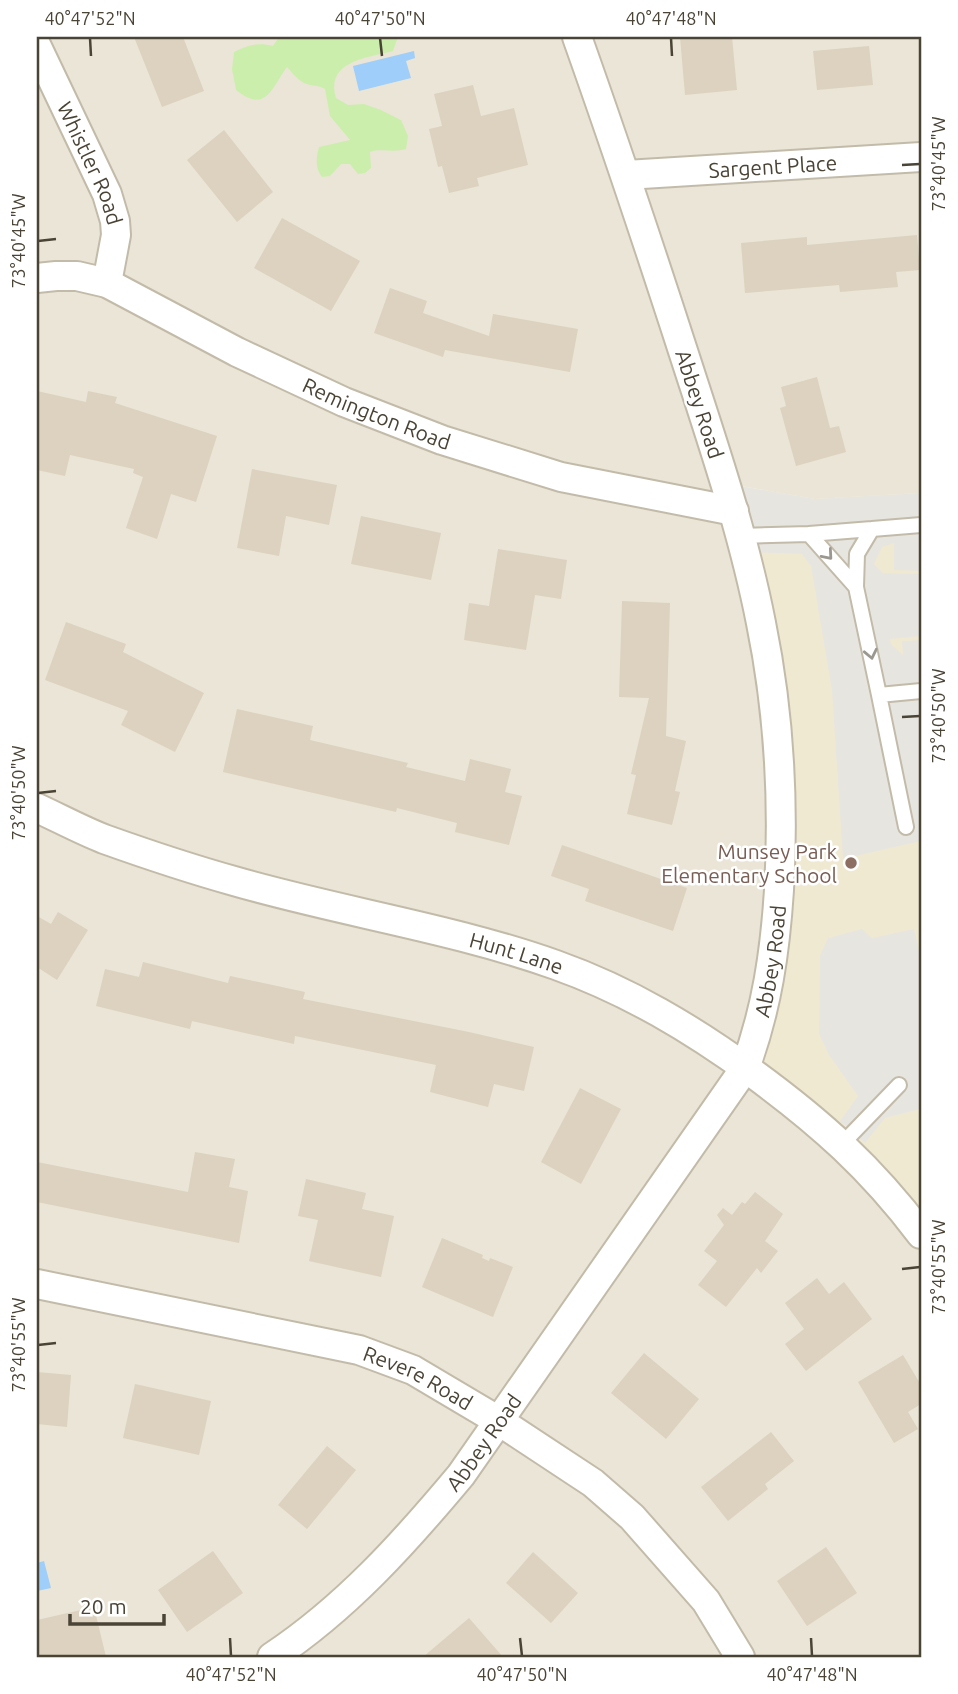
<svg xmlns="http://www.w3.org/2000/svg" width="958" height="1694" font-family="Ubuntu,sans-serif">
<rect width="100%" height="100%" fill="#f6f3e8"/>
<path fill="#eae5d6" d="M37,37h884v456l-106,6 -86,-15 192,750v423h-884z"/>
<path fill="#f0e9d1" d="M728,484l87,15 106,-6v741l-176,-166 37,-226z"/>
<path fill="#cceead" d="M279,37h119l-5,14c-26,7 -68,10 -57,47l12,7 16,-1 17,6 20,10 7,16 -2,13c-13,4 -24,-1 -36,3l1,16 -6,5 -7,1 -8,-10h-9l-11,12 -8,1c-7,-9 -6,-19 -3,-30l31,-7 -20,-24 -5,-27c-8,-5 -17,-2 -24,-8 -5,-3 -10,-10 -14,-14 -16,22 -21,47 -51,23l-4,-21 2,-17c14,-7 24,-10 39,-6z"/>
<path fill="#e7e5e0" d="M728,484l87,15 106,-6v78l-27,-1v-27l-12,4 -8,17 9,9 38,1v62l-31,3 1,5 12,11 -1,-14 19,-1v201l-78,18 -11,-168 -21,-125 -9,-12 -57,-2z
M862,929l10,9 42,-9 7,30v150l-36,9 -20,25 -25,-22 18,-25 -29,-41 -10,-21 1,-78 8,-18z"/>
<path fill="#9ecef9" d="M414,51l1,7 -9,3 5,17 -52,13 -6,-25z
M44,1561l7,27 -14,3v-28z"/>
<path fill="#dcd2bf" d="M134,37h49l21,54 -42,16z
M680,37h52l5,53 -52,5z
M869,46l4,39 -56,5 -4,-39z
M473,85l8,31 33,-8 14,57 -51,13 2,8 -30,7 -7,-27 -4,1 -9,-38 13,-3 -8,-32z
M224,130l49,62 -36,30 -50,-62z
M282,218l78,43 -29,50 -77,-43z
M917,235l3,35 -24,2 2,15 -58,5 -1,-7 -94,8 -4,-50 66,-6v8z
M390,288l37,13 -4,12 66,23 4,-22 85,15 -8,43 -125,-22 -2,7 -69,-24z
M817,377l13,51 9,-2 7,26 -50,14 -16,-58 6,-2 -5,-19z
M37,391l49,11 2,-11 29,6 -2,6 102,33 -21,66 -25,-8 -14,45 -31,-11 17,-51 -10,-4 1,-4 -64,-14 -5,21 -28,-6z
M252,469l85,16 -8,40 -43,-9 -7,40 -42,-8z
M361,516l80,17 -10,47 -80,-16z
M498,549l69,11 -6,39 -26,-4 -9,55 -62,-10 5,-37 20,3z
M622,601l48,2 -4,133 20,5 -11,50 5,1 -8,33 -45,-11 9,-39 -5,-1 18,-76 -30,-1z
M66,622l60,22 -3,8 81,41 -29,59 -54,-27 7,-14 -83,-31z
M237,709l76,17 -3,14 98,23 -2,4 59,14 5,-22 41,10 -6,23 17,4 -13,49 -54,-13 2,-9 -60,-15 -1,4 -173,-40z
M562,845l125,43 -14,43 -88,-30 4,-12 -38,-13z
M58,912l30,18 -31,50 -20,-13v-51l14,8z
M143,962l85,21 2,-7 75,16 -2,7 166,33 65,15 -10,44 -30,-7 -6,23 -58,-15 6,-27 -141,-29 -1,8 -102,-23 -2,8 -94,-23 9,-37 34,8z
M580,1088l41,21 -40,75 -40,-22z
M195,1152l40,7 -6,28 19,4 -9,52 -202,-41v-40l151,30z
M306,1179l60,14 -4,16 32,7 -13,61 -72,-16 9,-41 -20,-4z
M755,1192l28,22 -18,27 13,10 -17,22 -4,-5 -31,39 -28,-22 19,-24 -13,-10 20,-26 -7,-10 6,-7 9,7 10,-13 3,2z
M442,1238l41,17 -1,3 7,3 1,-3 23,9 -20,50 -71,-30z
M817,1278l12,16 15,-12 28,37 -66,52 -21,-27 19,-15 -19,-26z
M644,1353l55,46 -33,40 -55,-46z
M903,1355l18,30v19l-13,8 10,17 -24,14 -36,-61z
M37,1372l34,3 -4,52 -30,-3z
M135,1384l76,17 -12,54 -76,-17z
M771,1432l23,29 -29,23 3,5 -40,32 -27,-34z
M327,1446l29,24 -49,59 -29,-24z
M826,1547l31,46 -50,33 -30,-45z
M213,1551l30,42 -56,39 -29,-42z
M533,1552l45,41 -27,30 -45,-40z
M94,1607l12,50h-69v-37z
M469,1618l34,39h-80z"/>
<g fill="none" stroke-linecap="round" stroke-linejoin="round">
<defs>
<path id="service" d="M921,525l-49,4 -15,25 -1,33 23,108 42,-4
M740,536l69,-2
M856,587l-47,-53 63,-5
M879,695l27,132
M842,1144l57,-59"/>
<g id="minor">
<path id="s1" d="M37,47l70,147 8,27 1,14 -9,48"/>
<path id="s2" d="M626,175l295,-18"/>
<path id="s3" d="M37,278l19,-2h21l30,7 130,69 107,50 98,38 119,37 173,34"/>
<path id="s4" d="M37,808c22,10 44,22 67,31 42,15 87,30 130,42 107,31 218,47 322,84 73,26 136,64 198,109 67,49 117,94 167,160"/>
<path id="s5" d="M37,1284l322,66 54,20 86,51 94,62 39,34 74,84 34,56"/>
<path id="s6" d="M272,1657c74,-49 133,-115 189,-182l284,-407c22,-60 30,-116 34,-178 5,-89 0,-179 -18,-267 -18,-92 -49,-182 -78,-272 -34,-105 -69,-210 -106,-314"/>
</g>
</defs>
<use href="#service" stroke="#c3bba9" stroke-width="18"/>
<use href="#minor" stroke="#c3bba9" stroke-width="32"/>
<use href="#service" stroke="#fff" stroke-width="14"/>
<use href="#minor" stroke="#fff" stroke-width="28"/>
</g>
<defs><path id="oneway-chevron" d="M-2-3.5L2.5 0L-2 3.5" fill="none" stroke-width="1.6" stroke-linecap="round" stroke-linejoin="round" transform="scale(1.75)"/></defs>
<g stroke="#9b9890">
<use href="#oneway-chevron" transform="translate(828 555) rotate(49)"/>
<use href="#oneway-chevron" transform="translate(871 654) rotate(78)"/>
</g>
<path fill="none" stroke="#4a4436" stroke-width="2.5" d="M90,38l1,18M380,38l2,18M671,38l1,18M902,165l18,-1M38,241l18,-2M902,717l18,-1M38,793l18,-2M902,1269l18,-2M38,1345l18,-2M230,1638l1,18M520,1638l2,18M811,1638l1,18"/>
<circle fill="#8d6e63" stroke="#fff" stroke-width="2.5" cx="851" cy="863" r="7"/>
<g text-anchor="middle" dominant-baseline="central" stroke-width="5" stroke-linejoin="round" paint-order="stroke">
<g font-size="21" fill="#4a4436" stroke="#fff">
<text stroke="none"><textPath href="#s1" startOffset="128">Whistler Road</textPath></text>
<text stroke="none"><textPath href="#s2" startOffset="147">Sargent Place</textPath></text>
<text transform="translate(700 404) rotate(72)">Abbey Road</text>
<text stroke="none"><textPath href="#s3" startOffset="371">Remington Road</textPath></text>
<text stroke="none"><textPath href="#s4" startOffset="502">Hunt Lane</textPath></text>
<text stroke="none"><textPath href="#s6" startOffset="870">Abbey Road</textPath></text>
<text stroke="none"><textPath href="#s5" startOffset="394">Revere Road</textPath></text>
<text stroke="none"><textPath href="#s6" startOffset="303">Abbey Road</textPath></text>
</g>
<g font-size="21" fill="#785e54" stroke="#fff" text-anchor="end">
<text x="837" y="851">Munsey Park<tspan x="837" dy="24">Elementary School</tspan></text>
</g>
</g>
<rect width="958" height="1694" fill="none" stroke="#ffffff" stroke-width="77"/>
<path d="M70 1614v10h94v-10" fill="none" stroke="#4a4436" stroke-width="3.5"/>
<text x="80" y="1614" font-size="21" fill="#4a4436" stroke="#ffffff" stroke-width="5" paint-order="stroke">20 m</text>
<rect x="38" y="38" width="882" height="1618" fill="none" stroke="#4a4436" stroke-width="2.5"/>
<g font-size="18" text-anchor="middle" fill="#4a4436">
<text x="90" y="25">40°47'52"N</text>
<text x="380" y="25">40°47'50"N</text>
<text x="671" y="25">40°47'48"N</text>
<text transform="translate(939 164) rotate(-90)" y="6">73°40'45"W</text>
<text transform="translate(19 241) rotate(-90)" y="6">73°40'45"W</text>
<text transform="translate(939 716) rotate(-90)" y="6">73°40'50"W</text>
<text transform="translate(19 793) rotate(-90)" y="6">73°40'50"W</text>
<text transform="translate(939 1267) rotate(-90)" y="6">73°40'55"W</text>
<text transform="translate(19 1345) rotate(-90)" y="6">73°40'55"W</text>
<text x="231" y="1681">40°47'52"N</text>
<text x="522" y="1681">40°47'50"N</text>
<text x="812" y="1681">40°47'48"N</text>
</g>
</svg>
